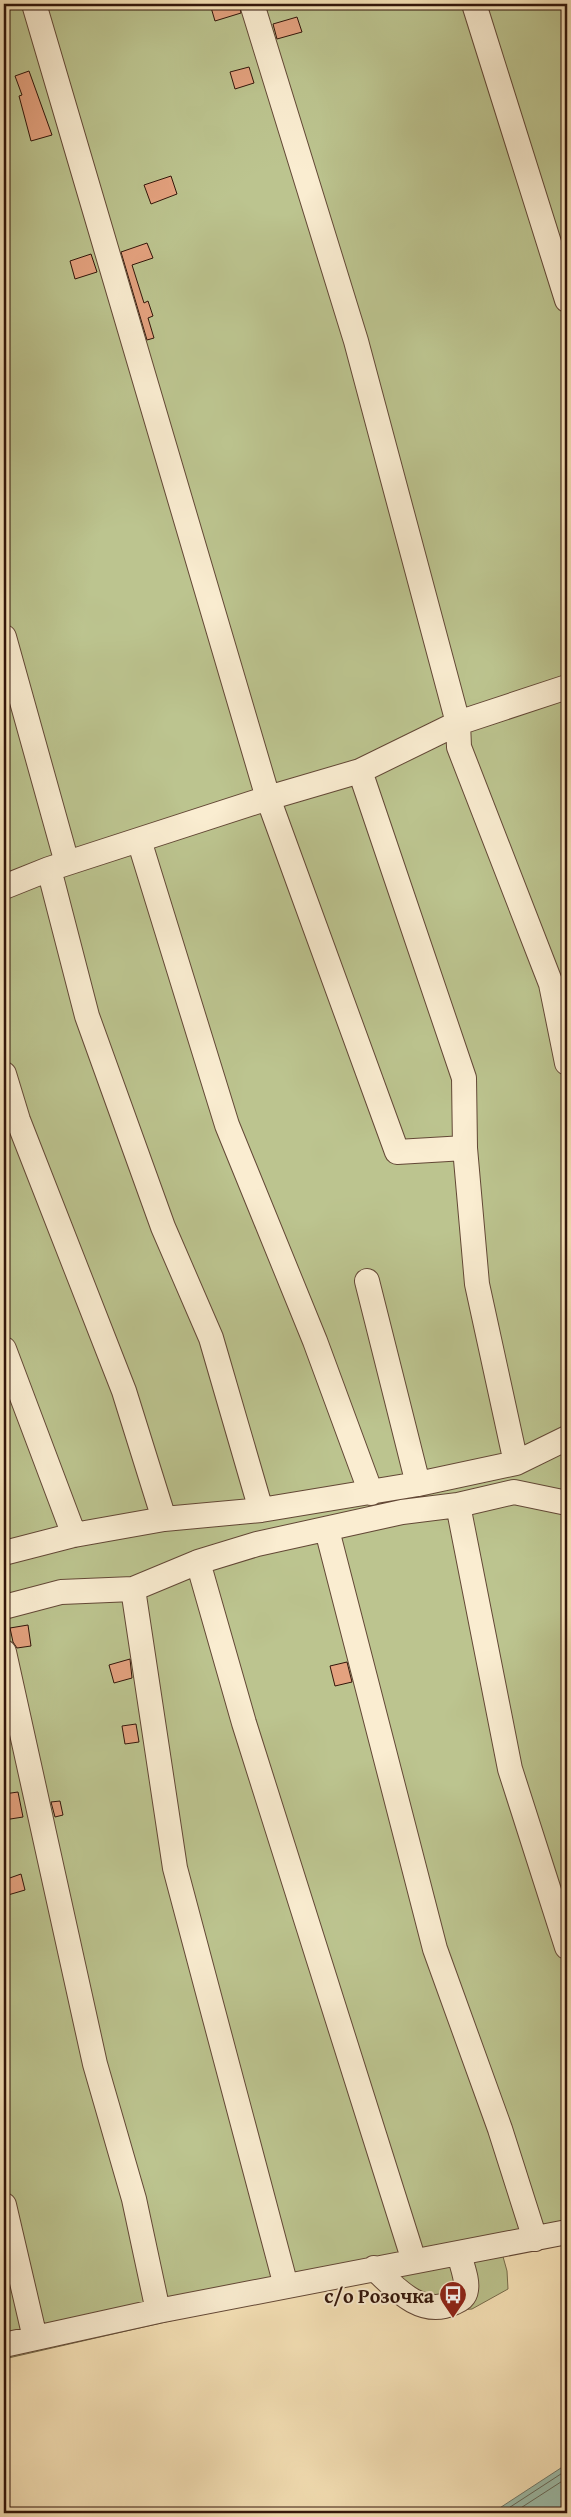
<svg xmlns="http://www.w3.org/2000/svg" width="571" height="2517" font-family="'Gentium Book Plus',serif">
<rect width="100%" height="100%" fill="#f7e3b8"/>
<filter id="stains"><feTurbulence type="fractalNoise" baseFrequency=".004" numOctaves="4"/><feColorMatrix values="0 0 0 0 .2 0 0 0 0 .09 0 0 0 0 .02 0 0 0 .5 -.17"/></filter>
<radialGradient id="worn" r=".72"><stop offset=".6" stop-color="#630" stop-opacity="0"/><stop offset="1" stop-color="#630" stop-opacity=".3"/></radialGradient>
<path fill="#bcc48f" stroke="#776c4c" d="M4,4h563v2236l-65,13 5,18 1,18 -36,20 -43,3 -26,-10 -41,-25 -358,82z"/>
<path fill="#9ebeab" stroke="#737a6b" d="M567,2464v49h-75z"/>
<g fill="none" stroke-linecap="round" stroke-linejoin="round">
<path stroke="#686a5a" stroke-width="1" d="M501,2513l66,-43
M513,2513l54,-35"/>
</g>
<path fill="#e4a27f" stroke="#32150a" d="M210,4h29l2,9 -26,8z
M297,17l5,15 -25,7 -4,-15z
M249,67l5,16 -19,6 -5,-17z
M29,71l23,64 -21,6 -12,-45 3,-1 -7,-19z
M171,176l6,18 -26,10 -7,-19z
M147,243l6,15 -21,7 12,38 4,-2 5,15 -5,2 6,20 -7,2 -26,-88z
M91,254l6,18 -22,7 -5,-18z
M28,1625l3,21 -14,2 -4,-6 -3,-14z
M130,1659l2,19 -18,5 -5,-18z
M347,1662l5,20 -17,4 -5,-20z
M136,1724l3,18 -14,2 -3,-18z
M18,1792l5,25 -19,3v-26z
M60,1801l3,14 -8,2 -4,-15z
M21,1874l4,16 -17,5 -4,-15z"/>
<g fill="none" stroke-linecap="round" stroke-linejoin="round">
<defs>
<path id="minor" d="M34,4l234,794 129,354 68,-4
M252,4l104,337 102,382 1,24 92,237 16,79
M474,4l93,296
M4,637l63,226
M360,771l104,307 1,70 12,136 39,179
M139,840l88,285 88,216 56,152
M49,869l38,147 76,211 48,111 50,172
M4,887l45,-18 219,-71 92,-27 98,-48 109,-36
M4,1074l14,46 106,271 40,128
M367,1281l51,203
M4,1349l70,186
M458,1505l52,264 57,178
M327,1530l108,419 65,180 35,110
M4,1553l70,-18 90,-16 97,-9 157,-26 98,-21 51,-25
M198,1562l46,161 170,538
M4,1607l57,-15 72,-3
M4,1652l91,412 39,135 24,112
M4,2205l31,133
M374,2268c21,20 47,50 79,35 6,-3 12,-5 13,-13 2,-11 -5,-26 -7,-37
M286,2286l-111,-418 -42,-279 65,-27 59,-18 145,-32 56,-7 56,-13 53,11
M4,2345l154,-34 409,-79"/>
</defs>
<use href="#minor" stroke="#634836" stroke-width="26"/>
<use href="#minor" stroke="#faedd1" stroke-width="24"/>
</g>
<defs>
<symbol id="bus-pin" viewBox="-11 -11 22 30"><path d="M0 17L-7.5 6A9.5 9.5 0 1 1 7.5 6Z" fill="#8f2418" stroke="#faedd1"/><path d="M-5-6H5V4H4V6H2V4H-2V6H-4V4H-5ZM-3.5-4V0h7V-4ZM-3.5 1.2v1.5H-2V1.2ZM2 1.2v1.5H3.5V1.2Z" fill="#fff"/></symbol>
</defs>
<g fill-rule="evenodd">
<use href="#bus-pin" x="437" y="2279" width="32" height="43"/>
</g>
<g text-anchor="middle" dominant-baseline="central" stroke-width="4" stroke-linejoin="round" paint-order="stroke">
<g font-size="20" font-weight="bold" fill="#32150a" stroke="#faedd1" text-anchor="end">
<text x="434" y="2295">с/о Розочка</text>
</g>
</g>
<rect width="571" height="2517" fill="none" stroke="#f7e3b8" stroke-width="20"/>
<rect x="5" y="5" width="561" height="2507" fill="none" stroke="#32150a" stroke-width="2.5"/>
<rect x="10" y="10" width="551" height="2497" fill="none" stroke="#32150a"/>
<rect width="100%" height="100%" filter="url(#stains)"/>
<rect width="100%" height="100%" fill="url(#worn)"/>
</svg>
